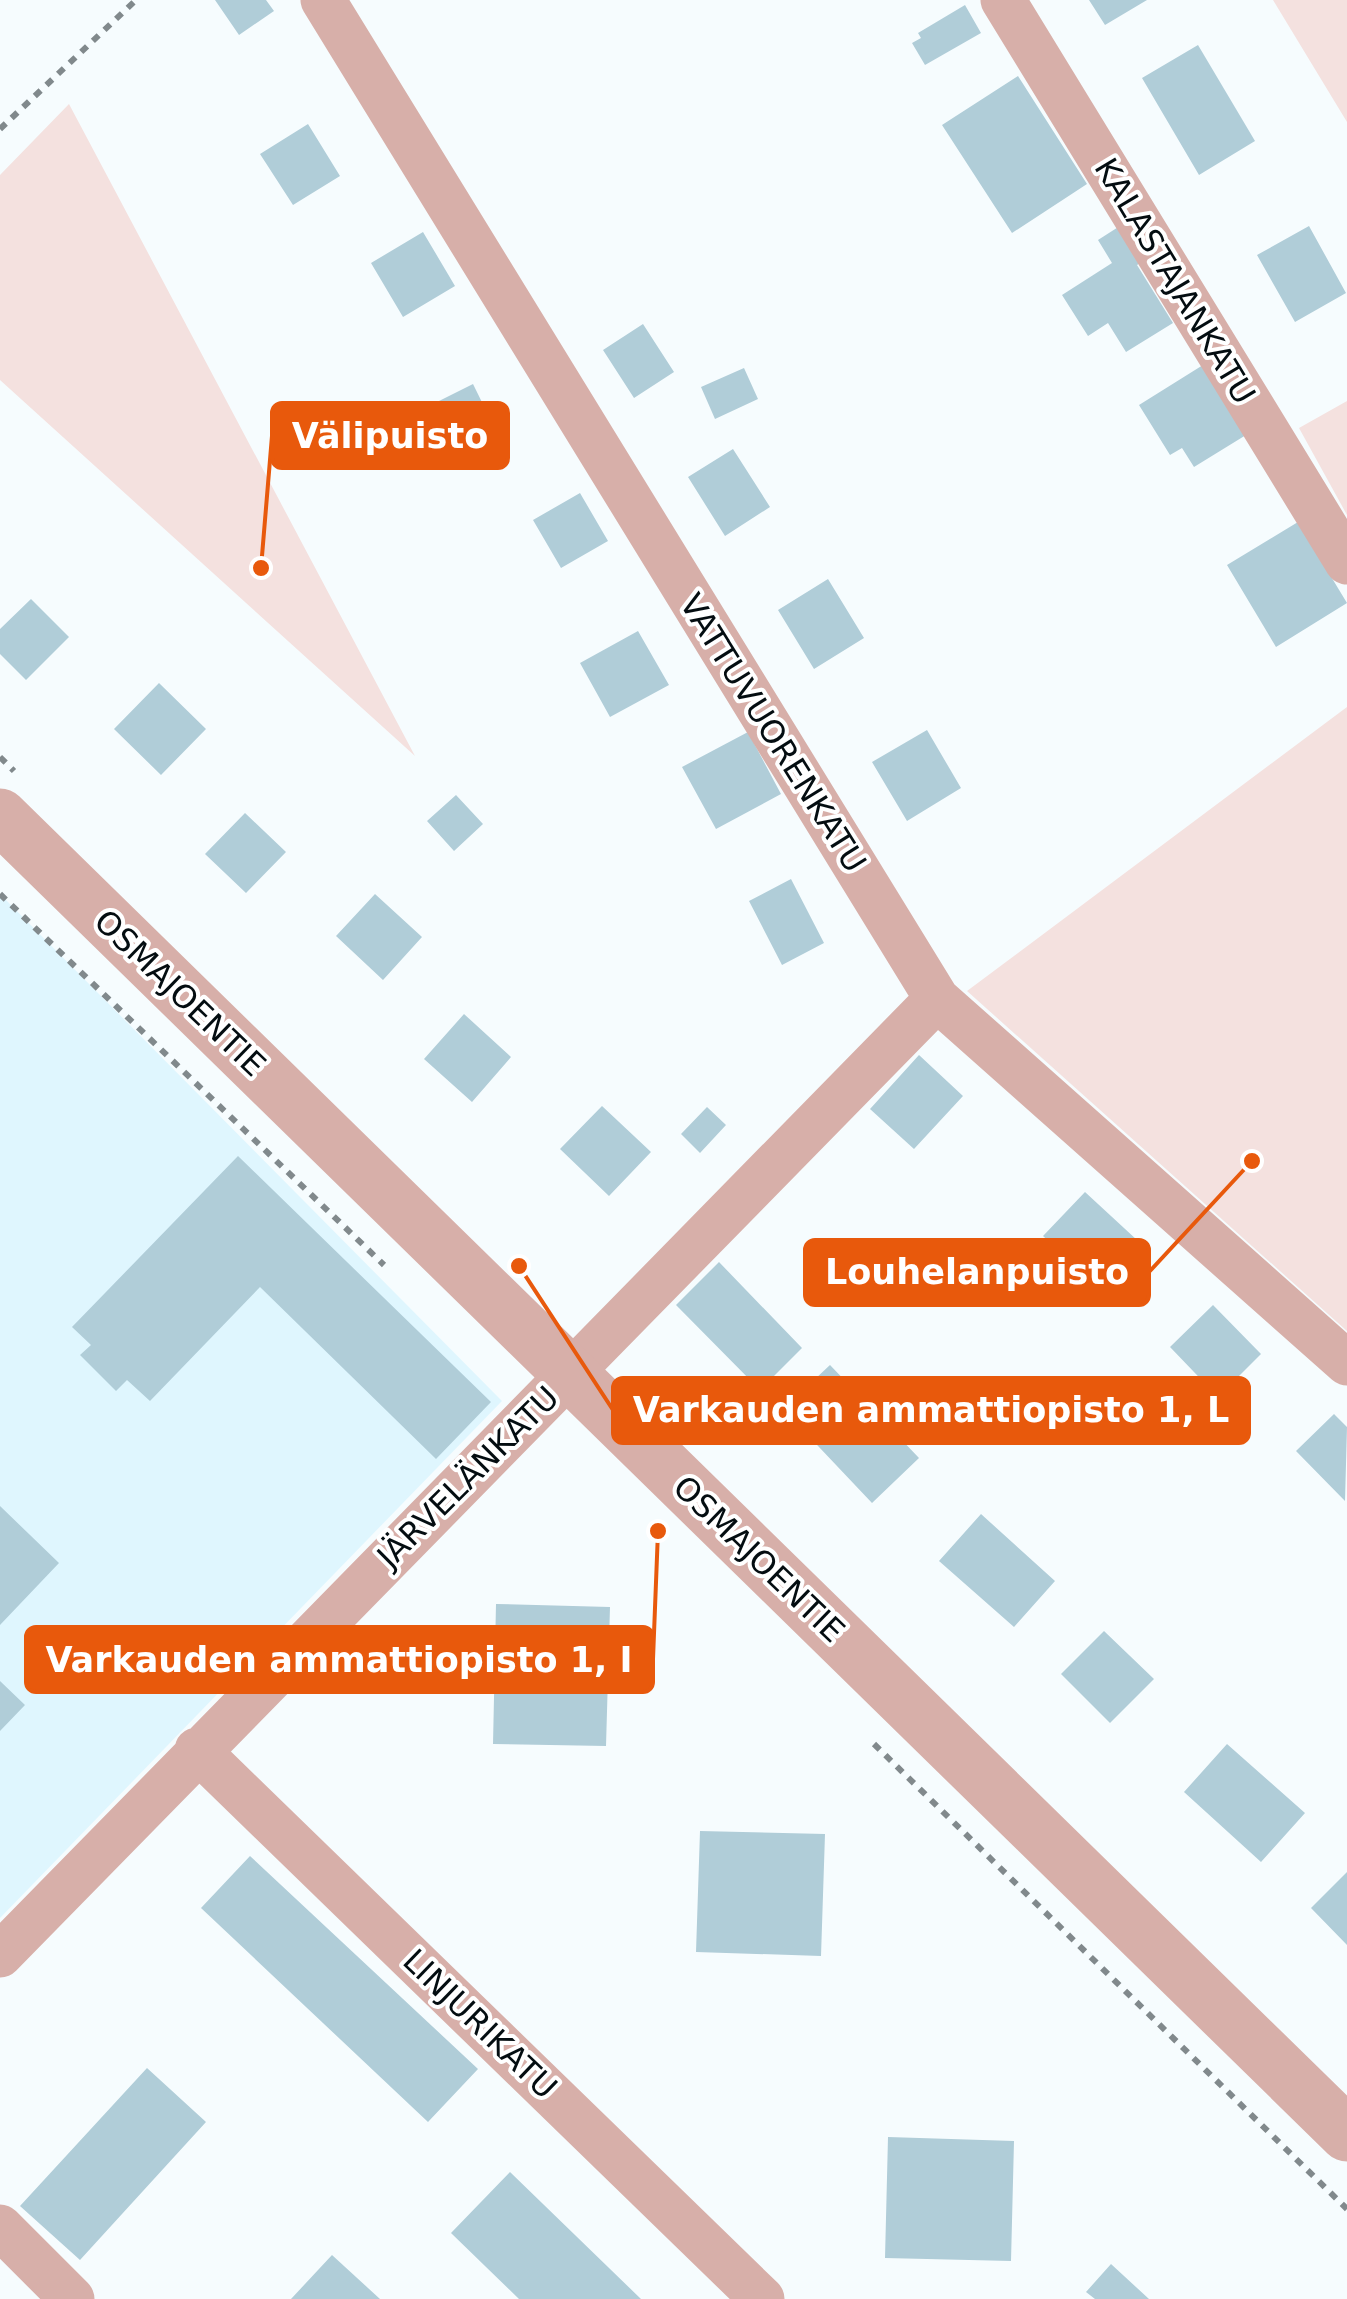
<svg xmlns="http://www.w3.org/2000/svg" width="1347" height="2299" font-family="'DejaVu Sans',sans-serif">
<rect width="100%" height="100%" fill="#f6fcfe"/>
<path fill="#dff6fe" d="M0,894l502,507 -502,517z"/>
<path fill="#f4e1df" d="M1273,0h74v122z
M69,104l346,652 -415,-376v-205z
M1347,401v114l-48,-87z
M1347,707v624l-380,-340z"/>
<path fill="#b0cdd8" d="M215,0h51l8,11 -35,24z
M1089,0h58l-42,25z
M965,5l16,28 -56,32 -13,-22 9,-5 -3,-5z
M1198,45l57,96 -56,34 -57,-97z
M1018,76l69,108 -75,49 -70,-108z
M308,124l32,52 -47,29 -33,-51z
M1123,224l22,36 -8,5 36,58 -47,29 -18,-29 -20,13 -26,-41 50,-32 -14,-23z
M1309,226l37,67 -51,29 -38,-67z
M423,232l32,54 -52,31 -32,-54z
M643,324l31,48 -40,26 -31,-48z
M1203,365l43,70 -52,32 -12,-19 -12,7 -31,-50z
M744,368l14,31 -43,20 -14,-32z
M473,384l29,59 -40,19 -29,-58z
M733,449l37,58 -45,29 -37,-59z
M580,493l28,48 -47,27 -28,-48z
M1298,522l49,81 -71,44 -49,-82z
M828,579l36,59 -50,31 -36,-59z
M31,599l38,38 -43,43 -26,-26v-25z
M638,631l31,54 -59,32 -30,-54z
M159,683l47,46 -45,46 -47,-46z
M927,730l34,58 -54,33 -35,-59z
M748,732l33,62 -65,35 -34,-62z
M456,795l27,29 -29,27 -27,-30z
M245,813l41,39 -40,41 -41,-39z
M791,879l33,64 -42,22 -33,-64z
M375,894l47,43 -39,43 -47,-44z
M464,1014l47,43 -39,45 -48,-43z
M919,1055l44,41 -49,53 -44,-40z
M602,1106l49,46 -42,44 -49,-47z
M707,1107l19,18 -26,28 -19,-19z
M238,1156l253,246 -55,57 -176,-172 -110,114 -23,-21 -11,11 -36,-36 11,-10 -19,-18z
M1085,1192l52,48 -41,45 -53,-49z
M719,1262l83,86 -42,42 -84,-85z
M1213,1305l48,49 -43,43 -48,-50z
M830,1365l89,93 -47,45 -89,-94z
M1334,1414l13,13 -2,74 -49,-50z
M0,1506l59,57 -59,62z
M981,1514l74,67 -41,46 -75,-66z
M496,1604l114,3 -4,139 -113,-2z
M1104,1631l50,48 -44,44 -49,-49z
M0,1681l25,24 -25,26z
M1227,1744l78,69 -44,49 -77,-70z
M700,1831l125,3 -4,122 -125,-4z
M250,1856l228,213 -50,53 -227,-214z
M1347,1872v73l-36,-37z
M147,2068l59,54 -126,138 -60,-54z
M888,2137l126,4 -3,120 -126,-3z
M510,2172l131,127h-122l-68,-66z
M332,2255l48,44h-89z
M1111,2264l38,35h-54l-9,-7z"/>
<g fill="none" stroke-linecap="round" stroke-linejoin="round">
<path stroke="#81898c" stroke-width="6" stroke-dasharray="8 8" stroke-linecap="butt" d="M0,129l136,-129
M0,757l14,14
M0,894l384,371
M874,1744l473,465"/>
<path stroke="#d7afa9" stroke-width="45" d="M323,0l614,999 410,364
M1003,0l344,562
M197,1750l565,549
M0,1955l937,-956
M0,2227l72,72"/>
<path stroke="#d7afa9" stroke-width="55" d="M0,816l1347,1318"/>
</g>
<g text-anchor="middle" dominant-baseline="central" stroke-width="8" stroke-linejoin="round" paint-order="stroke">
<g font-size="32" fill="#040d11" stroke="#fff">
<text transform="translate(1175 281) rotate(59)">KALASTAJANKATU</text>
<text transform="translate(773 733) rotate(58)">VATTUVUORENKATU</text>
<text transform="translate(180 993) rotate(44)">OSMAJOENTIE</text>
<text transform="translate(468 1477) rotate(-45)">JÄRVELÄNKATU</text>
<text transform="translate(759 1559) rotate(44)">OSMAJOENTIE</text>
<text transform="translate(480 2024) rotate(44)">LINJURIKATU</text>
</g>
</g>
<path fill="none" stroke="#e8590c" stroke-width="4" d="M261 568L272 436M1252 1161L1149 1272M519 1266L613 1410M658 1531L653 1659"/>
<g fill="#e8590c" stroke="#fff" stroke-width="4">
<circle cx="261" cy="568" r="10"/>
<circle cx="1252" cy="1161" r="10"/>
<circle cx="519" cy="1266" r="10"/>
<circle cx="658" cy="1531" r="10"/>
</g>
<g fill="#e8590c" stroke="#e8590c" stroke-width="4">
<rect x="272" y="403" width="236" height="65" rx="10"/>
<rect x="805" y="1240" width="344" height="65" rx="10"/>
<rect x="613" y="1378" width="636" height="65" rx="10"/>
<rect x="26" y="1627" width="627" height="65" rx="10"/>
</g>
<g font-size="35" text-anchor="middle" font-weight="bold" fill="#fff">
<text x="390" y="448">Välipuisto</text>
<text x="977" y="1284">Louhelanpuisto</text>
<text x="931" y="1422">Varkauden ammattiopisto 1, L</text>
<text x="339" y="1672">Varkauden ammattiopisto 1, I</text>
</g>
</svg>
